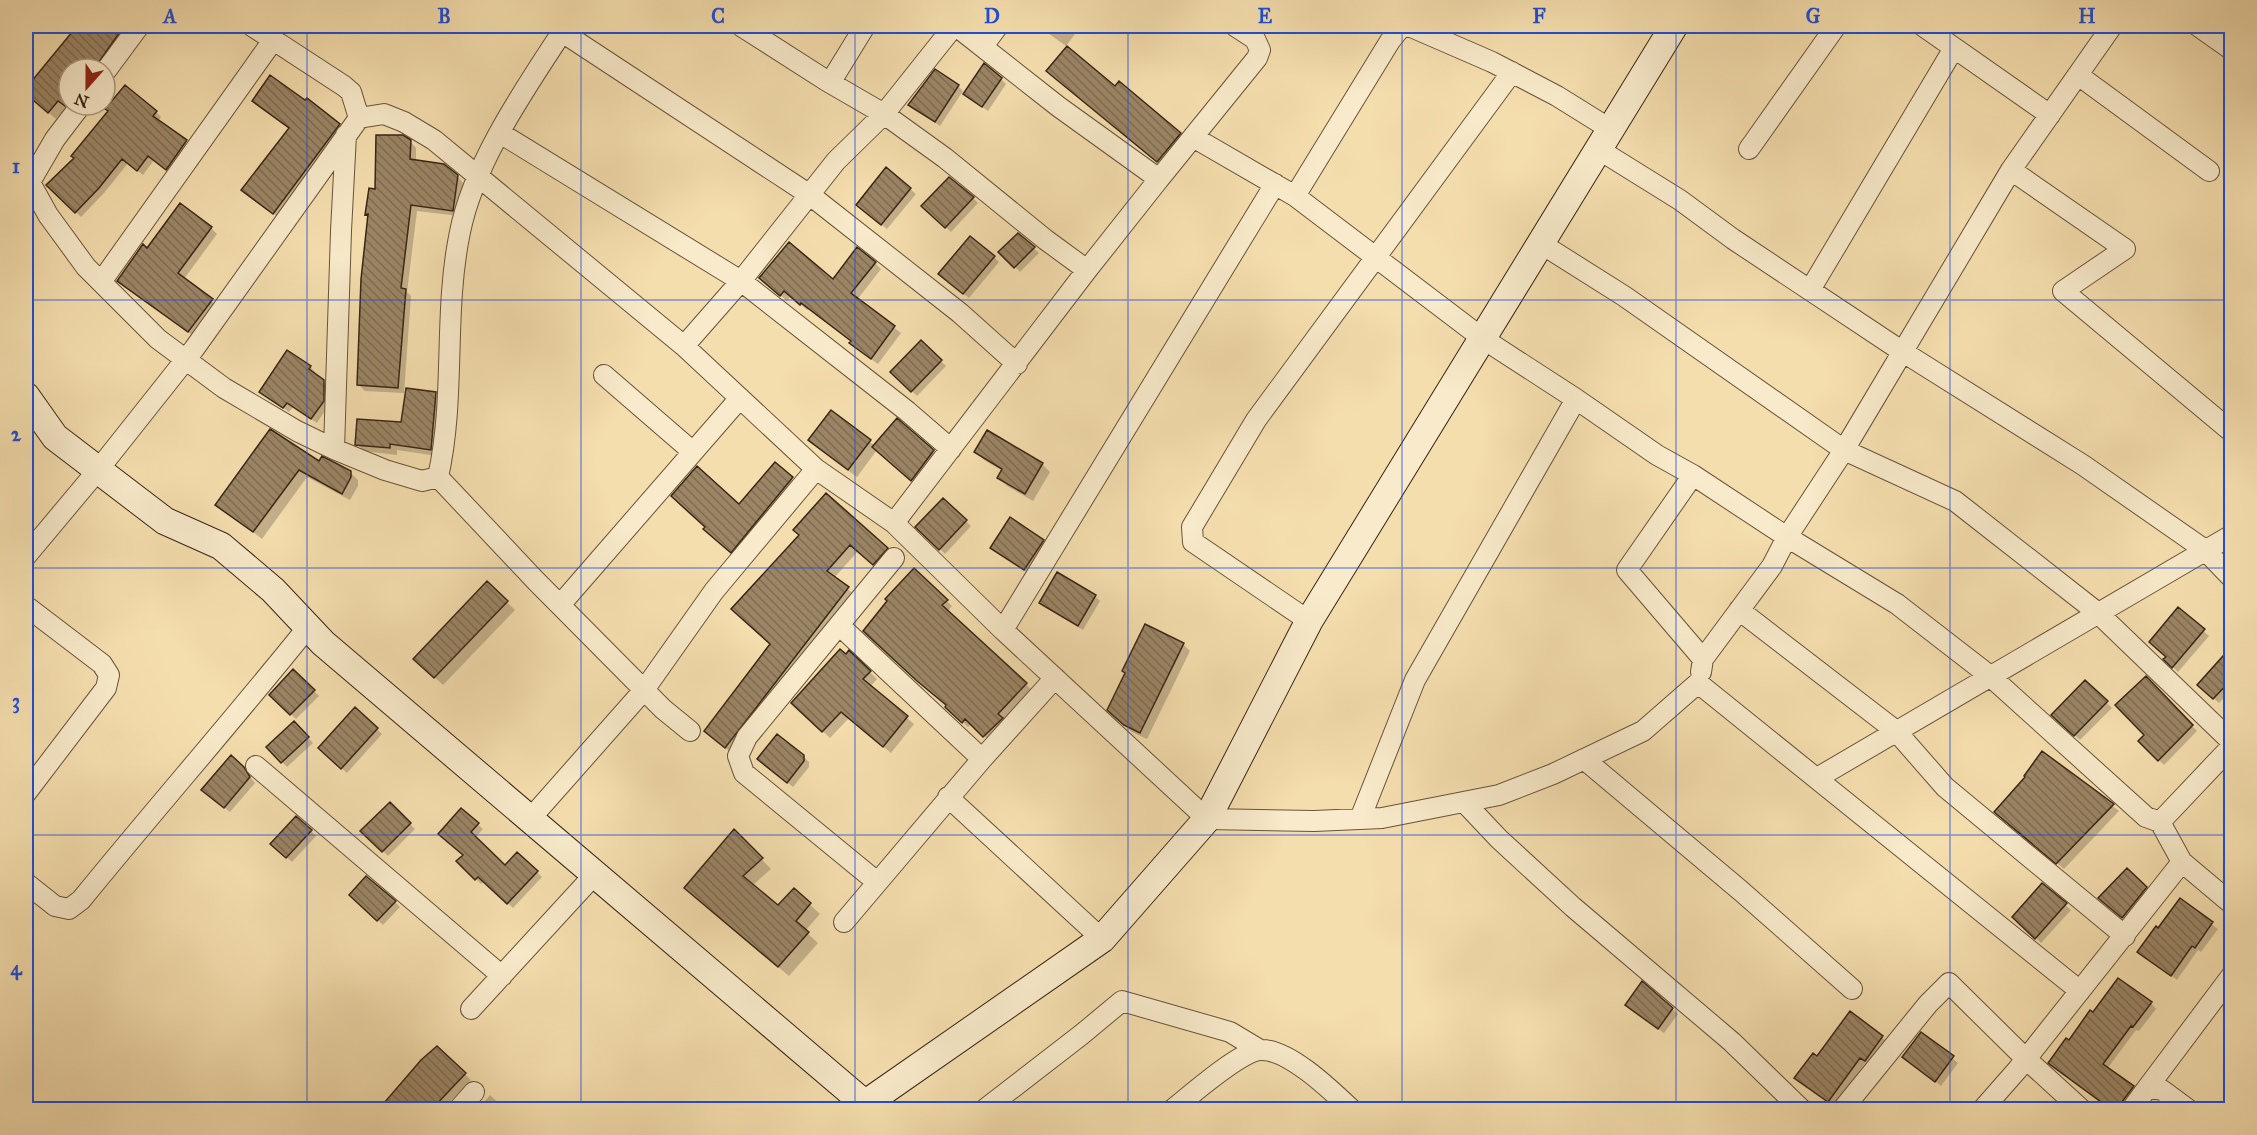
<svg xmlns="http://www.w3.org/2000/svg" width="2257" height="1135" font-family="'IM FELL Great Primer',serif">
<defs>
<pattern id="building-back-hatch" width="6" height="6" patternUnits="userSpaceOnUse" patternTransform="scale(1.5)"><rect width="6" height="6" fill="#9b8565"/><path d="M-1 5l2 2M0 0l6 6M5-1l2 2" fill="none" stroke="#7f6d52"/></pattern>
</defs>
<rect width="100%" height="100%" fill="#f5deae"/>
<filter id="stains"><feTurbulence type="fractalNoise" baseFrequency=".00333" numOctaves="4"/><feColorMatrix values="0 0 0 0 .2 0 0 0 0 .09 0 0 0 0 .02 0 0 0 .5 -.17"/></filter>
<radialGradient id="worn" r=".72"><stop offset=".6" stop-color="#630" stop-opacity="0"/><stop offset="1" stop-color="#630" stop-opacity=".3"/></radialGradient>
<path fill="#0003" d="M58,26h80l-34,43h-35v36l4,7 -7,-5 -10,12 -25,-21 -5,-8 45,-55z
M1038,26h43l-15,20z
M1055,78l60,10 72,53 -22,27z
M1001,79l5,5 -18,27 -18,-13z
M958,86l5,5 -23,35 -30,-21z
M254,100l85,25 6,7 -65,87 -30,-23 40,-67z
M110,112h46l5,5 -3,4 33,26 -19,27 -18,-14 -11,15 -15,-12 -24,30 -23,24 -32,-32 27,-27z
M410,141l6,7v14l41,14 6,7 -4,33 -42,-5 -10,81 4,4 -7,97 -39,-2 -6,-6 11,-168 -3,-3 10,-23z
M886,169l30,25 -29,35 -24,-19z
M973,198l5,5 -27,29 -28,-26z
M211,228l6,6 -33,45 34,28 -23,30 -76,-56 29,-31z
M1018,235l21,18 -19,19 -20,-20z
M994,257l5,5 -30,36 -24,-19z
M875,263l6,6 -24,31 44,33 -23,31 -21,-15 -6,-6 1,-1 -44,-33 -1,1 -16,-14 -4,5 -20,-17 66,-3z
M921,342l25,24 -29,30 -25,-24z
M287,352l23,15 5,5 -1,2 15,13 -1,19 -11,17 -24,-16 -4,5 -28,-20z
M435,394l7,7 -5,55 -40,-6v5l-33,-4 -7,-7 46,-20z
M831,412l44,34 22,-25 44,39 -21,28 -43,-38 -20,27 -39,-29z
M270,431l49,33 31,8 8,8v6l-8,14 -43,-23 -45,62 -45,-35z
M976,452l66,12 8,8 -17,29 -26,-15 -8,-9 4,-6 -19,-11z
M776,464l23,22 -61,72 -26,-22 -5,-9 32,-21z
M826,495l68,61 -13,15 -23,-20 -24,27 21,17 -122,159 -20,-16 59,-94z
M943,500l28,26 -26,28 -27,-27z
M1043,541l5,5 -19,28 -37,-26z
M914,570l38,36 -5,6 84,77 -28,31 4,5 -17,17 -18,-18 -4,3 -21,-20z
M487,583l28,27 -72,75 -28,-26z
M1095,596l5,5 -17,29 -37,-22 -5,-5z
M2179,609l30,27 -31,36 -13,-13 3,-2z
M1145,626l38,18 7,7 -43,88 -15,-7 -23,-22 18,-37z
M2232,658v31l-13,14 -20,-18z
M293,671l26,25 -23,23 -25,-24z
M870,672l7,7 -7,8 44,37 -23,29 -42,-35 -19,20 -37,-35z
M2146,678l51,53 -33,34 -24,-24 6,-6z
M2086,682l26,26 -32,32 -26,-25z
M355,709l27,25 -35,39 -22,-20z
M294,723l19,20 -26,24 -19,-20z
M2043,753l76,58 -55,58 -62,-51z
M803,756l6,6v5l-16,20 -29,-23z
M243,768l12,15 -25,29 -21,-17z
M390,804l25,25 -27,27 -25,-25z
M461,810l22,19 -8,9 30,29 13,-13 24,23 -29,31 -29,-27 -3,3 -23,-23 7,-6z
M311,831l5,5 -24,26 -20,-18z
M734,831l37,38 -19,17 26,21 16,-17 26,24 -15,17 13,12 -29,33 -93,-79z
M2127,870l24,23 -23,29 -23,-19z
M2042,885l29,25 -30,33 -27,-26z
M351,895l44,7 5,5 -17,18z
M2180,900l38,29 -17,23 -3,-2 -21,30 -38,-29z
M1642,983l36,31 -14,19 -32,-23z
M2151,1003l5,6 -17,22 -3,-1 -29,39 31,23 -12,18h-14l-43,-68 24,-28z
M1921,1034l37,29 -17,23 -37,-29z
M1882,1037l5,5 -17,23 -4,-3 -32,44 -32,-23 15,-25z
M437,1048l34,32 -29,30h-63z
M490,1095l16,15h-29z
M1920,1105l6,5h-9z"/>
<path fill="url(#building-back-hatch)" stroke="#392515" stroke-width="1.5" d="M77,26h47l-30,43h-25v32l-4,5 -7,-5 -10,12 -22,-19v-6z
M1067,46l48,40 4,-5 62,52 -24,29 -111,-91z
M984,63l18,15 -20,29 -19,-13z
M935,69l24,16 -24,37 -27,-17z
M270,75l35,25 2,-2 33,26 -67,90 -32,-24 48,-62 -37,-27z
M125,85l32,26 -4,5 34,24 -21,30 -18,-14 -11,15 -15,-12 -23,29 -24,25 -29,-28 28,-27 -3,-2 37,-45 -3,-2z
M376,135h27l8,5 -1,19 34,5 14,11 -5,36 -42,-6 -10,83 5,1 -8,99 -41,-3 4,-106 7,-65 -3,1 4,-27 6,1z
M886,167l25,21 -30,37 -25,-20z
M949,177l25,20 -29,31 -24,-22z
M180,203l32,24 -34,46 35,26 -25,33 -71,-51 26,-37 4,4z
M1018,233l17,14 -21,21 -16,-16z
M970,236l25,20 -32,38 -25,-20z
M789,242l44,37 24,-32 19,15 -25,31 44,33 -24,33 -22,-16 2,-2 -50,-38 -1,2 -16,-14 -4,5 -21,-18z
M921,340l21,20 -31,32 -21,-20z
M287,350l24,16 -2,3 15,11v21l-13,18 -24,-16 -4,5 -24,-16z
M406,388l30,4 -5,58 -41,-6v4l-35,-3 2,-26 44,3z
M831,410l40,30 -23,30 -40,-30z
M897,418l37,32 -23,31 -39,-34z
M270,429l49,32 3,-5 29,15v6l-9,17 -43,-24 -46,62 -38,-27z
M987,430l56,33 -18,31 -28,-16 5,-9 -28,-17z
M775,462l18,15 -62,76 -28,-24 2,-2 -34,-31 26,-30 42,38z
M826,493l62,55 -15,17 -23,-20 -23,26 22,16 -124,161 -21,-17 66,-87 -39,-35 68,-74 -6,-5z
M943,498l24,22 -28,30 -24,-23z
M1010,517l34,23 -20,30 -34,-22z
M914,568l34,32 -6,5 85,78 -29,31 5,4 -20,19 -18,-18 -3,4 -17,-16 1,-2 -29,-24 -54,-50 24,-30 -2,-2z
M1057,572l39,23 -18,31 -39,-23z
M487,581l21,20 -74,77 -21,-19z
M2178,607l27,22 -33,39 -9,-9 3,-2 -17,-15z
M1145,624l39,19 -44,90 -16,-8 -17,-15 18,-37 -3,-2z
M2232,646v33l-19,20 -16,-14z
M840,649l6,5 3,-4 22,21 -8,8 45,37 -25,31 -42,-35 -19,20 -31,-29z
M293,669l22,21 -25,25 -21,-20z
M2146,676l47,49 -35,36 -20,-20 6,-6 -29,-30z
M2085,680l23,21 -34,35 -23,-21z
M355,707l23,21 -37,41 -23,-21z
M294,721l15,16 -28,26 -15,-16z
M777,734l27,21v6l-17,22 -30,-24z
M2042,751l72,53 -58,60 -62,-52 31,-35 -1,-1z
M231,755l13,12 6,10 -26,31 -23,-18z
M390,802l21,21 -29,29 -22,-21z
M461,808l18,15 -8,9 34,33 12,-13 21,19 -31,33 -29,-27 -3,3 -19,-19 7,-6 -25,-21z
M296,816l16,14 -26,28 -16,-14z
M734,829l29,29 -20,18 35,29 16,-17 17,15 -15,18 13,11 -31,35 -94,-79z
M2127,868l20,19 -25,31 -24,-20z
M366,876l30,25 -19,20 -28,-26z
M2042,883l25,20 -32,36 -23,-22z
M2180,898l33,24 -18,26 -3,-2 -21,30 -34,-24 19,-26 2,2z
M2118,978l34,24 -19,25 -2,-1 -28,38 31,22 -13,17 -2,7h-7l-64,-47 18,-25 3,2 21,-30 3,2z
M1642,981l31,27 -15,21 -33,-24z
M1850,1011l33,25 -18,25 -5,-3 -32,44 -34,-24 19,-25 4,3z
M1921,1032l33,24 -19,26 -33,-25z
M437,1046l29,27 -35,37h-53l43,-50z"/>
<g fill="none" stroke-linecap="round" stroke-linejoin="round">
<defs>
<path id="street" d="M252,26l92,60 7,6 8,26
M741,26l86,55 57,33 61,44 101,82 41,30
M956,26l103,81 100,72 98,-121 3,-8 -5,-11 -20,-13
M1409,26l83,36 65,34 53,33
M1923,26l127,89
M2198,26l34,24
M562,32l248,163 150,118 57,51
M983,46l15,-20
M105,72l34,-46
M2078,75l131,96
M830,83l35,-57
M500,133l241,148 166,130 44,38
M1193,137l102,59 187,142 94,61 81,56 36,20 -66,95 76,89
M1598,149l82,51 53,39 170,113 180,113 122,85 27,28
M1749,149l87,-123
M2011,170l114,79 -62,42 169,141
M26,175l22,40 38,52 72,72 66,49 73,43 37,18 51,21 37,11 16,-4c18,-80 5,-164 22,-245 14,-71 67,-146 106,-206
M30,182l25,-43 26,-34
M1295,196l95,-155 12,-15
M1540,243l84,53 220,154 111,51 143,112 134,129
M101,282l173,-243
M1810,290l144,-242
M684,346l57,-65 95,-120 48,-47 70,-88
M604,375l89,77
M334,449l7,-218 5,-96
M1693,475l94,62 110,67 93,72 156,141 14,5 22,40
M438,477l98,104 127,128 27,22
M894,523l193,-253 72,-91
M26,556l72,-86 96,-121 165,-231 25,-4 20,8 30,18 250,206 132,123 78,54 109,107 204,189 107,2 68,-3 117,-23 54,-21 90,-43 55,-48 382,308
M560,605l180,-207
M26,606l76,58 7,11 -3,13 -80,105
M1739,610l157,121 49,56 180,149
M1309,621l-116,-79 -1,-15 64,-107 256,-348
M839,625l-92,112 -9,19 6,17 133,109
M1003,630l272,-446
M1701,672l2,-13 69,-93 15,-29 57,-87 167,-280 101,-144
M982,759l73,-81
M1584,759l157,132 111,98
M256,766l246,210
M1817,778l415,-243
M948,797l154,142
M1465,803l34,36 74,68 159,135 70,68
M530,819l114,-129 70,-99 102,-122
M1360,819l55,-139 161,-281
M2160,822l72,-76
M26,883l29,23 14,3 12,-9c75,-92 153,-181 227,-273
M844,922l138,-163 -143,-134 55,-67
M471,1009l124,-135
M2148,1087l84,-112
M458,1110l16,-18
M984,1110l97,-75 41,-34 108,31 30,18
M1172,1110c19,-15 67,-58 88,-60 28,-2 72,41 92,60
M1842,1110l86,-106 21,-21 77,76 56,51
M1982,1110l36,-41 164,-207 50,42
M2131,1110l17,-23 14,3 27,20"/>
<path id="secondary" d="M26,396l29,41 110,84 56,25 52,44 50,53 542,461
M860,1110l5,-6 237,-165 105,-120 102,-198 365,-595"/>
</defs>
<use href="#street" stroke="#68533b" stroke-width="22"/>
<use href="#secondary" stroke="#392515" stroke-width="29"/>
<use href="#street" stroke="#f8eaca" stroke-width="20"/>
<use href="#secondary" stroke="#f8eaca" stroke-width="27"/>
</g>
<path fill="none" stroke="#1d4ed8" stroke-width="1.5" stroke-opacity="0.55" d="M307,26v1084M581,26v1084M855,26v1084M1128,26v1084M1402,26v1084M1676,26v1084M1950,26v1084M26,300h2206M26,568h2206M26,835h2206"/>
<rect width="2257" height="1135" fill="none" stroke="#f5deae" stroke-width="66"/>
<g transform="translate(87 87) rotate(201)"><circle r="28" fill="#f8eaca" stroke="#ac9b82" stroke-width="1.5"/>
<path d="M0-4.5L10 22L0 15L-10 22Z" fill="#8f2418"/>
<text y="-9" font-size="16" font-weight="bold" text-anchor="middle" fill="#392515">N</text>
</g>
<rect x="33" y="33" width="2191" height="1069" fill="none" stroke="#1d4ed8" stroke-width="2"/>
<g font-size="20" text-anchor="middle" font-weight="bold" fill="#1d4ed8">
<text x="170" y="23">A</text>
<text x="444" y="23">B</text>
<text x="718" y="23">C</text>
<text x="992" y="23">D</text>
<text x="1265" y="23">E</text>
<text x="1539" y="23">F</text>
<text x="1813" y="23">G</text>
<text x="2087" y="23">H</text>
<text x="16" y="173">1</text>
<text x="16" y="441">2</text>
<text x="16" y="708">3</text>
<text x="16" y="975">4</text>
</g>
<rect width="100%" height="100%" filter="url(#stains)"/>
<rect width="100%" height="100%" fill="url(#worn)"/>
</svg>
